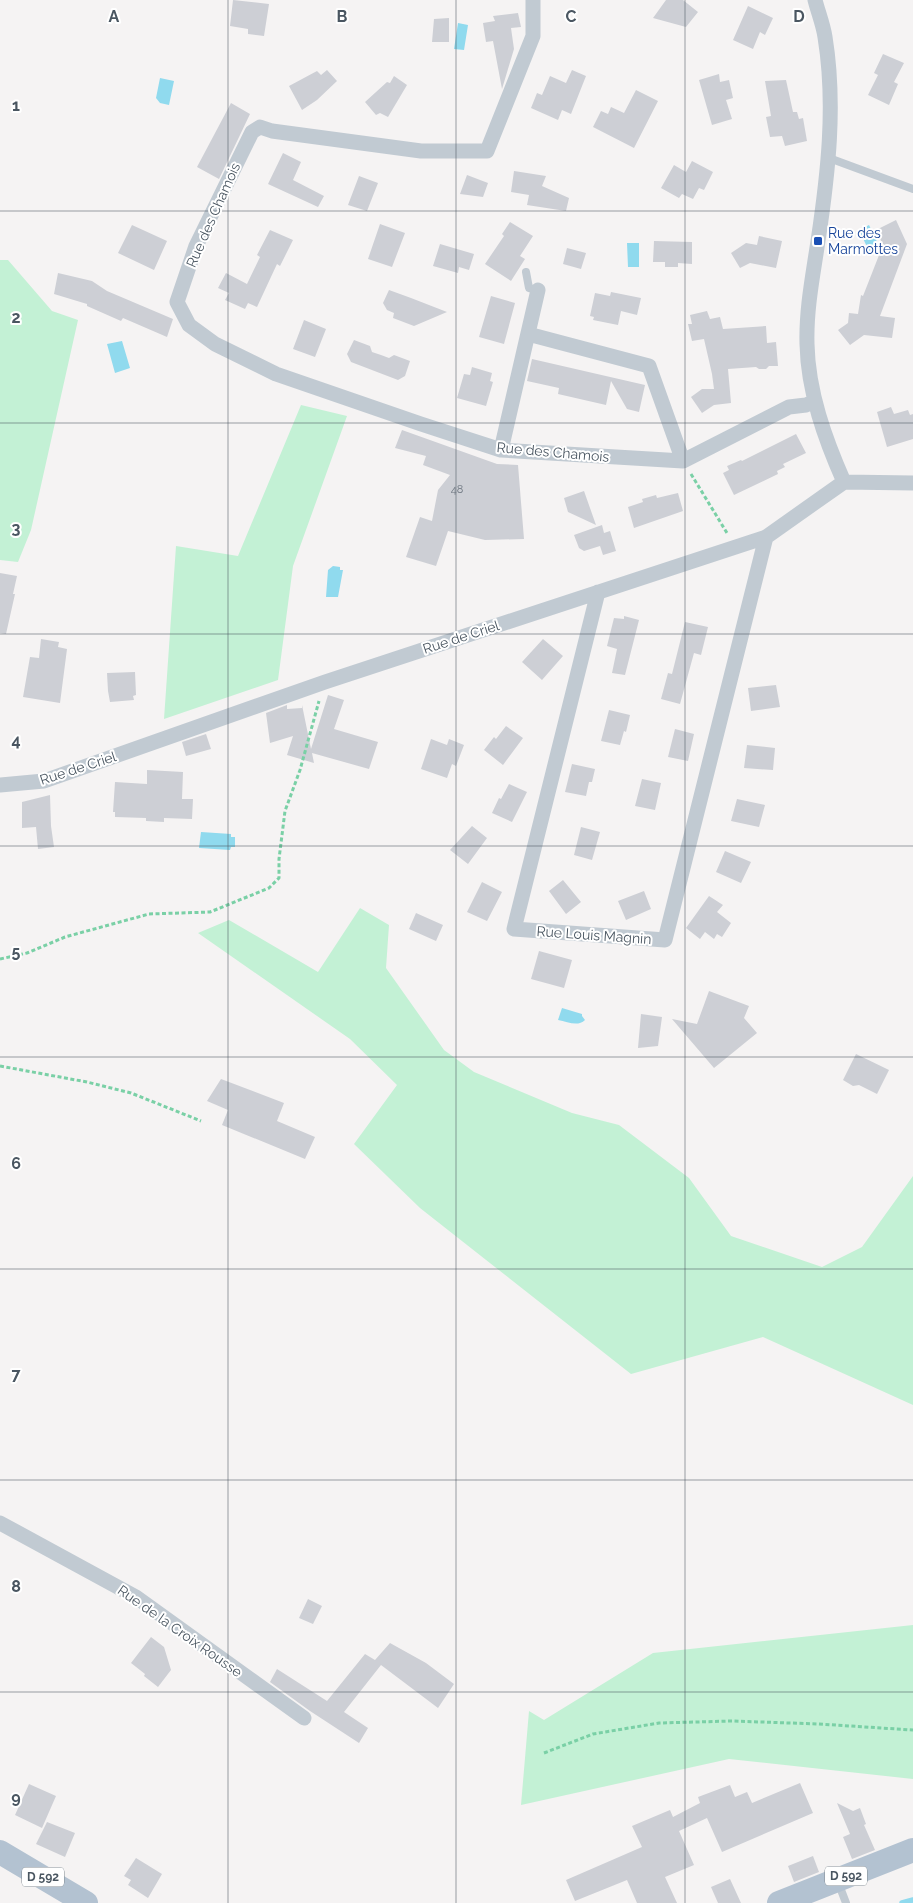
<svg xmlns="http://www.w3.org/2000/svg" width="913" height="1903" font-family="Raleway,sans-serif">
<rect width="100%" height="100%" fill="#f5f3f3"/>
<path fill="#c3f1d5" d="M0,260h8l44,51 26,9 -47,210 -13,32 -18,-2z
M301,405l46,11 -54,150 -15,114 -114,39 12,-173 62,10z
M360,908l29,17 -3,43 58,82 30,22 98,41 47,12 70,53 42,58 91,31 40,-20 51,-71v229l-150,-68 -132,37 -211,-166 -66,-64 43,-59 -47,-46 -152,-106 31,-13 89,52z
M913,1625v154l-184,-20 -208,46 8,-94 15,9 109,-67z"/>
<path fill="#90daee" d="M458,23l10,2 -4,25 -10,-1z
M160,78l14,3 -5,24 -9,-2 -4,-5z
M869,225l10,21 -10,5 -10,-21z
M627,243h12v24h-11z
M122,341l8,27 -15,5 -8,-29z
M333,566l7,1v3h3l-5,27h-12l2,-27z
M201,832l30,2v3h4v10h-4l-1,3 -31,-2z
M562,1008l20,6v2l3,4c-7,7 -17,2 -27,0z"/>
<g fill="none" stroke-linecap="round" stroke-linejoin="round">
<path stroke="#90daee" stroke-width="5.5" d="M902,1903l11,-3"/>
</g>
<path fill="#cdcfd5" d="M233,0l36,4 -5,32 -16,-2v-5l-18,-3z
M666,0h17l15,12 -12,15 -33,-9z
M748,6l25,12 -8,17 -5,-3 -7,17 -20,-9z
M518,13l3,14 -10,1 3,21 -12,40 -9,-48 -7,1 -3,-19 12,-2 -2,-5z
M449,18v24h-17l2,-23z
M883,54l21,9 -10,19 4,2 -9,21 -21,-10 10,-20 -4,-2z
M327,70l10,11 -20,19 -15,10 -13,-24 28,-15 4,4z
M572,70l14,6 -15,38 -9,-4 -4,10 -27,-12 6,-15 5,2 8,-19 16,7z
M719,74l1,8 9,-2 4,18 -7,2 6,19 -20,6 -13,-45z
M394,76l13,9 -19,32 -8,-4 -4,2 -11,-13 22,-20 3,1z
M786,80l7,32h4l2,7 4,-1 4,23 -22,5 -3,-10 -12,1 -4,-20 5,-1 -6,-35z
M636,90l22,11 -24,47 -41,-21 8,-16 7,3 3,-7 13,6z
M231,103l19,11 -31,65 -22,-12z
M283,153l18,9 -8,18 31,16 -6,11 -50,-23z
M692,161l21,11 -9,18 -5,-2 -6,11 -11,-5 -3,4 -18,-10 13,-23 12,7z
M514,171l32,5 -4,10 27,12 -3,13 -39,-6 2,-10 -18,-3z
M467,175l21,8 -5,14 -23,-3z
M359,176l19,7 -11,28 -19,-6z
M896,220l11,24 -27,72 15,2 -3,20 -28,-3 -14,10 -12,-15 10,-7 1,-10 9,1 3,-19 2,1 20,-51 -7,-15z
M510,222l23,14 -13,20 5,3 -14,22 -26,-17 19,-28 -2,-2z
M380,224l25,9 -13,34 -24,-8z
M132,225l35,16 -13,29 -36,-17z
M270,230l23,10 -13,26 -3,-2 -20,43 -9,-4 -3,6 -20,-9 4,-7 -11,-5 8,-15 21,11 13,-27 -3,-2z
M759,236l23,5 -6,27 -26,-5 -10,5 -9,-15 15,-10 11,2z
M654,241l38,1v22l-14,-1v4h-13v-5h-12z
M440,244l34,10 -5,16 -10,-3 -1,6 -25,-7z
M567,248l19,5 -5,16 -18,-5z
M58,273l34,8 15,10 66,28 -6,18 -44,-19 -2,3 -34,-15v-2l-33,-10z
M389,290l22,8 36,14 -33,14 -21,-8 1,-5 -7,-3 -4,-7z
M611,292l30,6 -4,17 -16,-4 -3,14 -25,-5 1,-3 -4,-1 5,-23 15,3z
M491,296l24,7 -11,41 -25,-7z
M707,311l3,8 10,-2 3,12 43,-3 1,17 9,-1 2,24h-9l-3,3h-7l-3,-2 -28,2 3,34 -17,2 -12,8 -11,-16 11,-8h12l-2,-15 -8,-35 -12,2 -4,-17h4l-2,-9z
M304,320l22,9 -11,28 -22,-8z
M354,340l16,6 2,6 9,3 8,3 5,-3 16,6 -5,15 -7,4 -47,-18 -4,-8z
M532,359l113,26 -6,27 -12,-3 -16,-28 -5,24 -48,-11 1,-6 -32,-7z
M472,367l20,6 -2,8 3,1 -7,24 -29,-8 7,-24 6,1z
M891,407l3,7 14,-4 2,5 3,-1v25l-26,8 -10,-35z
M402,430l95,34 21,1 6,74 -39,1 -37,-9 -12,35 -30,-9 14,-40 12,4 6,-31 12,-15 -27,-10 3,-9 -31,-8z
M796,434l10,19 -23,11 2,3 -8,4 1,3 -44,21 -11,-22 6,-3 -2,-4 14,-6 1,1z
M584,491l12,34 -28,-13 -4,-14z
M678,493l5,18 -49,17 -6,-21 15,-5 -1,-3 14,-4 1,3z
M602,525l2,8 6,-2 6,20 -13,4 -3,-9 -16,5 -5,-3 -5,-13z
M0,573l17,3 -4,18h2l-9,40 -6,-1z
M624,616l15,4 -14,55 -13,-2 5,-24 -10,-3 7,-28 10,1z
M685,622l23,5 -7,28 -7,-2 -14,51 -19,-5 7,-26 4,1z
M41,639l18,3 -1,5 9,2 -7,54 -37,-6 7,-40 9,1z
M543,639l20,17 -21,24 -20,-18z
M135,672l1,23 -3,1 1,4 -24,2 -2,-11 -1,-18z
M776,685l4,22 -29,4 -3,-23z
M328,695l16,5 -10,29 44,13 -9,27 -57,-16 2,10 -27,-8 6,-19 -23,7 -4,-30 21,-8v4l15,-1v-3l9,44z
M609,710l21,5 -4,17 -2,-1 -4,14 -19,-4z
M506,726l17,12 -20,27 -19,-15 10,-13 2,2z
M675,729l19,5 -6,27 -20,-4z
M206,734l5,15 -25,7 -4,-14z
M431,739l16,6 2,-6 15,6 -8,21 -4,-2 -5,14 -26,-9z
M747,745l28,3 -2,22 -29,-2z
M572,764l23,5 -3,13h-3l-3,14 -21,-4z
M147,770l36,2 -1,27h11l-1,20 -28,-1v4l-18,-1v-3l-31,-1v-5h-2l2,-30 32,2z
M642,779l19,4 -6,27 -20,-4z
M509,784l18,8 -15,30 -20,-9 7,-15 2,1z
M50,795l1,31 3,21 -16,2 -2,-22 -14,1v-26z
M737,799l28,6 -6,22 -28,-6z
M472,826l15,12 -19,26 -18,-14z
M581,827l19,5 -8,28 -18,-5z
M725,851l26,11 -10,21 -25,-11z
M563,880l18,22 -15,12 -17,-23z
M482,882l20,10 -15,29 -20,-9z
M644,891l7,18 -25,11 -8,-19z
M709,896l14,9 -6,7 14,11 -9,14 -5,-3 -3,5 -9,-7 -5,7 -14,-11z
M416,913l27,12 -7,16 -27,-12z
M539,951l33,9 -8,28 -33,-9z
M709,991l40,15 -5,12 13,15 -43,35 -42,-49 25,5z
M641,1014l21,3 -4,29 -20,2z
M856,1054l33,16 -12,24 -18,-9 -6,1 -10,-6z
M221,1079l63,24 -7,18 38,16 -10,22 -83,-34 6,-15 -21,-9z
M308,1599l14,7 -9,18 -14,-6z
M151,1637l13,10 7,23 -13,17 -14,-11 1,-2 -14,-11z
M390,1643l36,20 28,21 -16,24 -57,-43 -37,47 24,16 -9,15 -49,-32 -40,-29 7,-13 50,32 38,-47 10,6z
M800,1783l13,30 -91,39 -15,-34 -28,13 15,34 -29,12 12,26h-40l-10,-23 -52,21 -9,-21 76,-33 -10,-21 38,-16 3,7 27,-14 -2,-6 32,-12 5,12 12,-5 5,11z
M29,1784l27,12 -14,32 -27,-13z
M837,1803l16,8 7,-3 6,16 -2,1 11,25 -23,9 -9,-22 7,-3z
M47,1822l28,11 -10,24 -29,-13z
M813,1856l6,16 -25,10 -6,-16z
M136,1858l26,16 -14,24 -20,-13 3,-5 -7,-4z
M730,1879l11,24h-23l-7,-16z"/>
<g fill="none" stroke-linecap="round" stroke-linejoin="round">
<path stroke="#7ad0a6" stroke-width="3" stroke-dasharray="4 2.5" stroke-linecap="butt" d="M691,474l36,59
M0,959l27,-6 38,-16 84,-23 61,-2 59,-24 10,-10v-19l6,-48 15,-41 19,-69
M0,1066l87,16 44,11 70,28
M544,1753l49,-19 66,-11 73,-2 87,3 94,6"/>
<path stroke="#c1cad2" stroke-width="8" d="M829,158l84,31
M526,272l3,16 9,2
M838,1882l8,21"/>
<path stroke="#c1cad2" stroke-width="15" d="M533,0v36l-46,115h-66l-149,-20 -12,-4 -8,5 -56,114 -19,56 12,23 26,19 61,30 145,50 80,26 182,11 106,-54 17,-2 9,-4
M815,0c3,12 8,24 10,37 11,68 3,137 -7,204 -5,34 -12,68 -11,103 1,48 18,95 37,138
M528,334l121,32 34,95
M501,450l37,-160
M598,592l-84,337 151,11 101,-403
M0,785l44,-4 281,-99 441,-145 78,-55 69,1
M0,1523l136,74 168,121"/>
<path stroke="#b3c2d1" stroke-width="24" d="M0,1852l86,51
M779,1903l134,-53"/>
</g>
<path fill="none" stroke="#4a5661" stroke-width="1" stroke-opacity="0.55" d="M228,0v1903M456,0v1903M685,0v1903M0,211h913M0,423h913M0,634h913M0,846h913M0,1057h913M0,1269h913M0,1480h913M0,1692h913"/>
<rect fill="#1a4fb4" stroke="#fff" stroke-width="2" x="813" y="236" width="10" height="10" rx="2.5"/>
<g text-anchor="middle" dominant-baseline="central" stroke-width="4" stroke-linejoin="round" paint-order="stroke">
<g font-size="11" fill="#6b747e">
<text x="457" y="489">48</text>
</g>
<g fill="#fff" stroke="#808990" stroke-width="1">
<rect x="825" y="1866.5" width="42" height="19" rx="4"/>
<rect x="22" y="1867.5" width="42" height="19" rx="4"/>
</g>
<g font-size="12" font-weight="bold" fill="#4a5661">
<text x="846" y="1876">D 592</text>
<text x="43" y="1877">D 592</text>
</g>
<g font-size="14" fill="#4a5661" stroke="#fff">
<text transform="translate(213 215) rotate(-66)">Rue des Chamois</text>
<text transform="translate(553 452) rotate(5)">Rue des Chamois</text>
<text transform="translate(461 637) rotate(-18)">Rue de Criel</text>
<text transform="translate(78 768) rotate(-18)">Rue de Criel</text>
<text transform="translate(594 935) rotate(4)">Rue Louis Magnin</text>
<text transform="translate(180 1631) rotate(35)">Rue de la Croix Rousse</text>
</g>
<g font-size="14" fill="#164399" stroke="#fff" text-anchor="start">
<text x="828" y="233">Rue des<tspan x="828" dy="16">Marmottes</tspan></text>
</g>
</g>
<g font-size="16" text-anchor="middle" font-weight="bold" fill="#4a5661" stroke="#fff" stroke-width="4" stroke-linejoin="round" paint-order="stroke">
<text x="114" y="22">A</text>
<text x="342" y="22">B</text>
<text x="571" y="22">C</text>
<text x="799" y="22">D</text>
<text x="16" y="111">1</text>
<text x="16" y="323">2</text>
<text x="16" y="534">3</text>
<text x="16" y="746">4</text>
<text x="16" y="957">5</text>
<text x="16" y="1169">6</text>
<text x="16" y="1380">7</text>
<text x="16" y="1592">8</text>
<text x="16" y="1803">9</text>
</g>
</svg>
